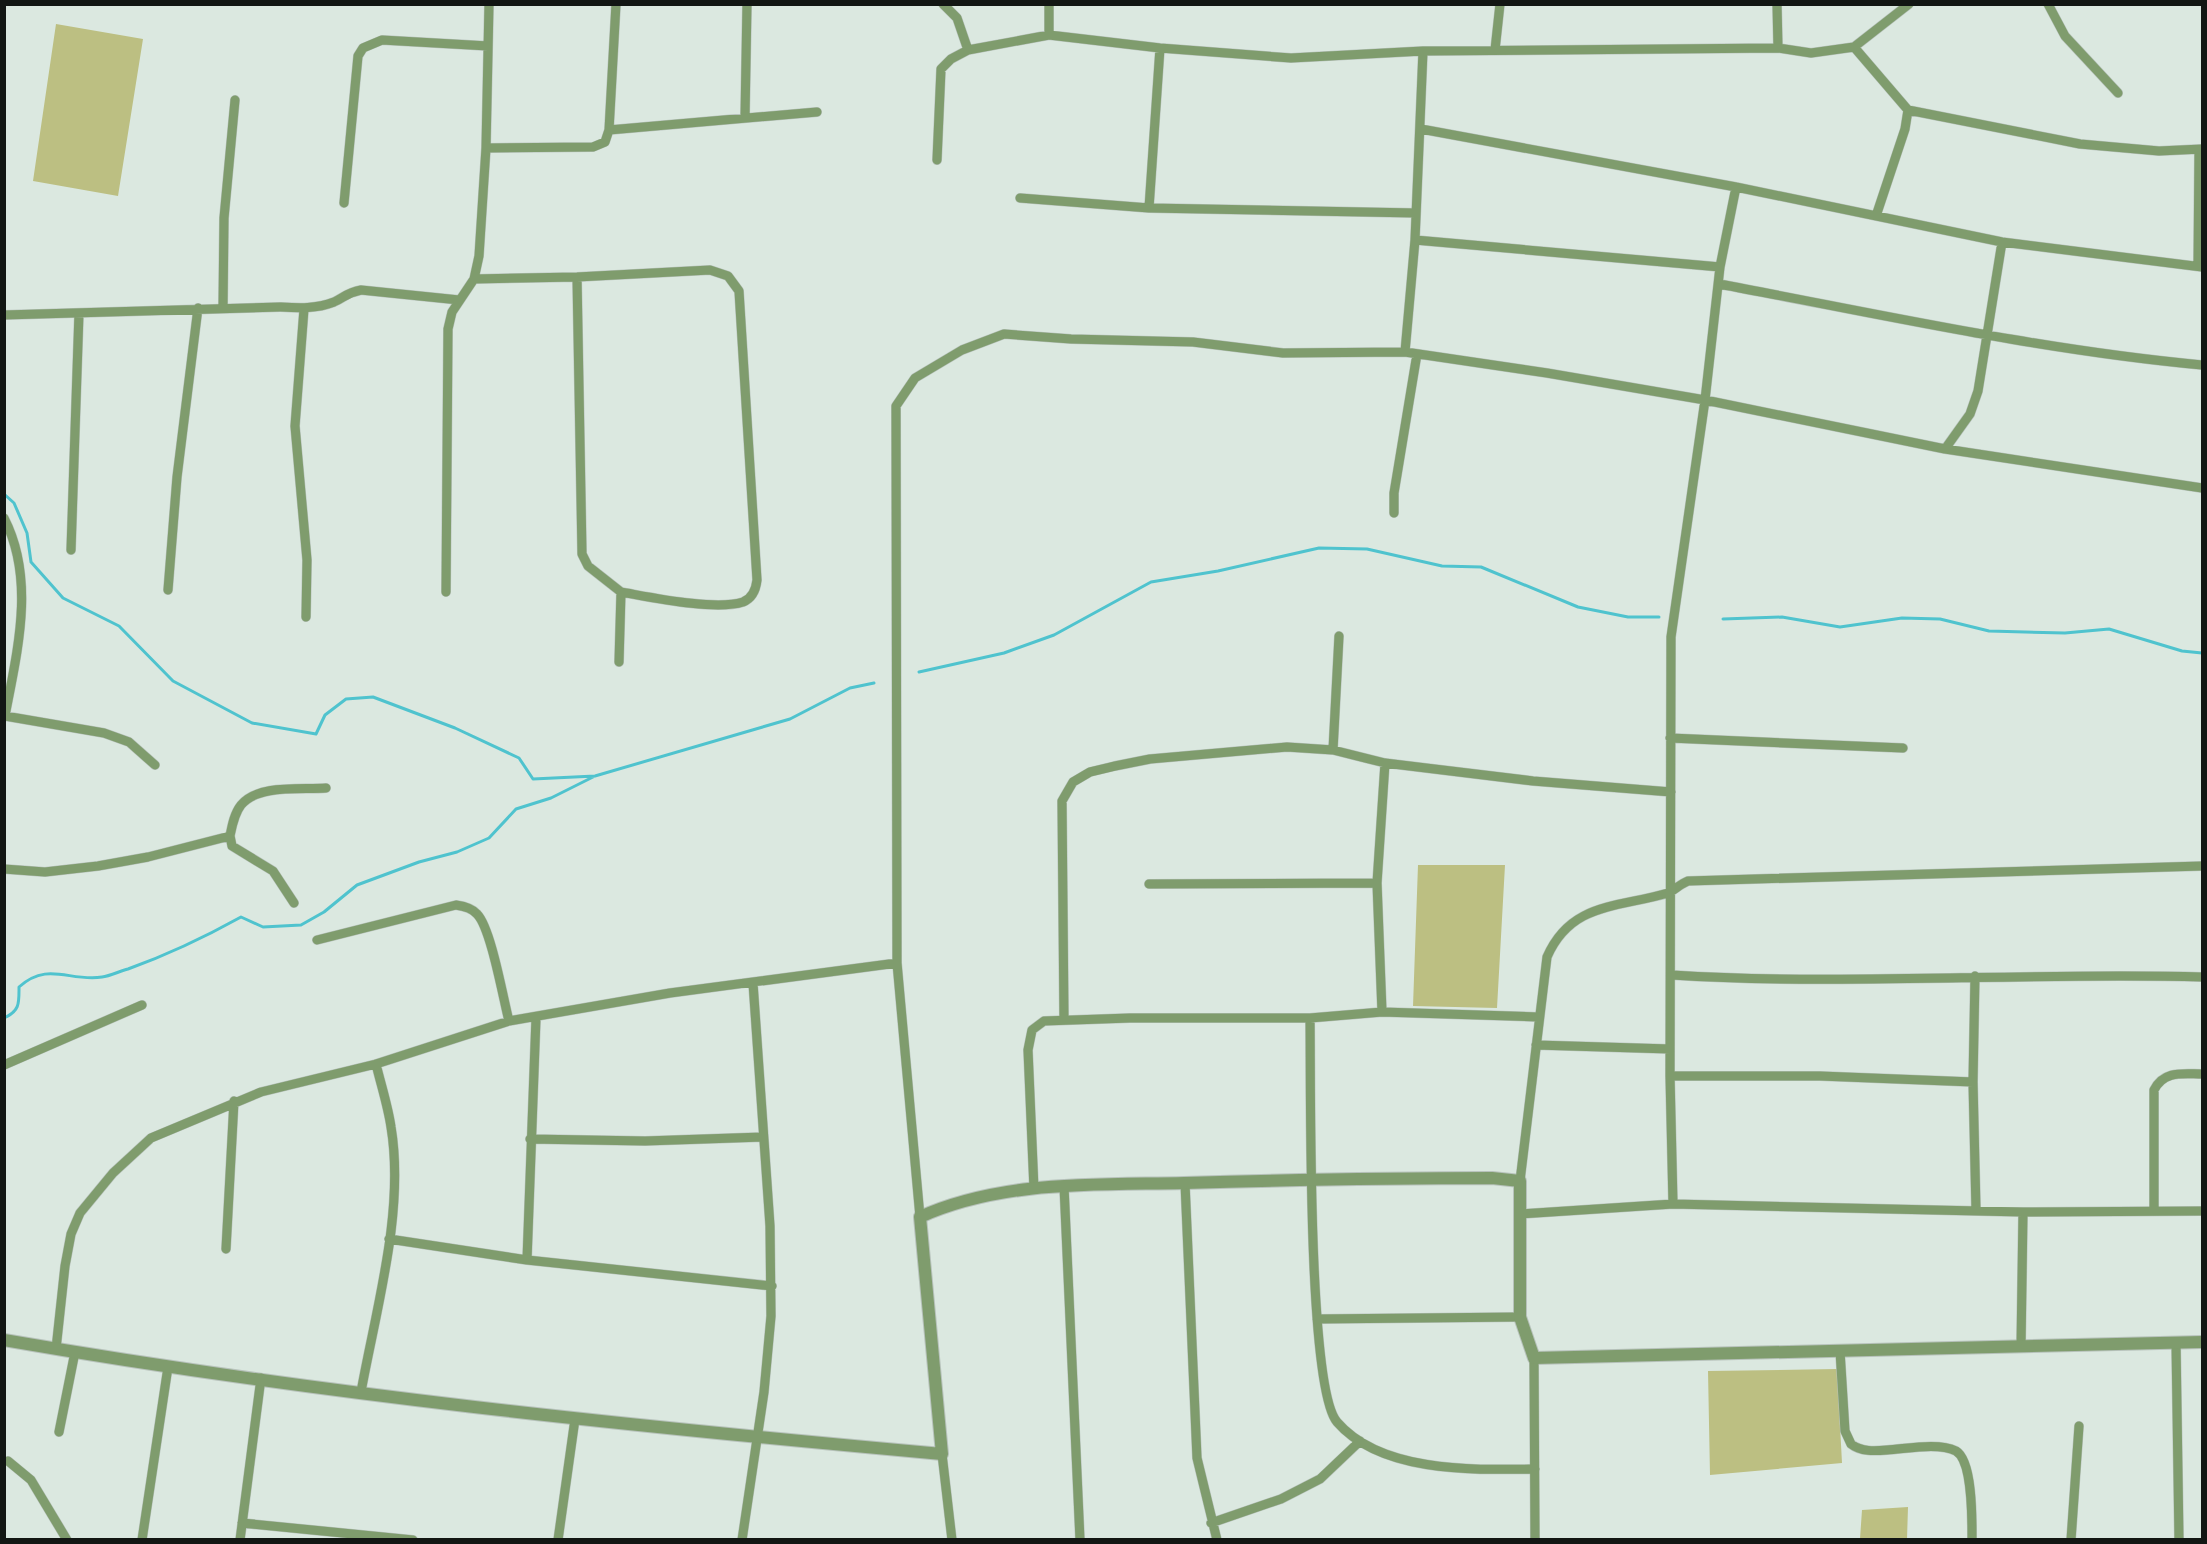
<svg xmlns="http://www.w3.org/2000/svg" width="2207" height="1544" font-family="Helvetica,sans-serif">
<rect width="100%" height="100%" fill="#dbe8e0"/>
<path fill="#bcbf82" d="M56,24l87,15 -25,157 -85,-15z
M1418,865h87l-8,143 -84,-2z
M1837,1369l5,94 -132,12 -2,-104z
M1908,1507l-1,32h-47l2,-29z"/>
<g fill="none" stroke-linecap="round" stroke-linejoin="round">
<path stroke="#4fc3ce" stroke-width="3" d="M4,494l10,9 13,30 4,29 32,36 56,28 54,55 79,42 64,11 9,-19 21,-16 27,-2 82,31 64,30 14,21 62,-3 195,-57 60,-31 24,-5
M1723,619l59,-2 58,10 62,-9 38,1 49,12 76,2 44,-4 73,22 20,2
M919,672l85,-19 50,-18 97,-53 67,-11 101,-23 48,1 75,17 39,1 97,40 50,10h31
M4,1018c16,-7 15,-15 15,-31 29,-26 50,-5 83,-10 8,-1 18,-6 26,-8 39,-14 77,-32 113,-52l22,10 38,-2 23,-13 33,-27 62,-23 38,-10 32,-14 27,-29 35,-11 42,-21"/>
<defs>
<path id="minor" d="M943,4l14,14 11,32
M1777,4l1,44
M2048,4l17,32 53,57
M1049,35v-31
M1854,47l54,63 -3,19 -29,87
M1495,50l5,-46
M1908,110l172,34 79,7 43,-2
M745,117l2,-113
M1421,129l315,58 266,55 200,25
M609,130l208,-18
M486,148l107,-1 12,-5 4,-12 7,-126
M937,160l4,-91 10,-10 17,-9 81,-15 111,13 131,10 132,-7 355,-3 33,5 43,-6 55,-43
M1020,198l129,10 267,5
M344,203l14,-147 5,-8 19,-8 106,6
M1149,208l11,-160
M1415,240l305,27
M2198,266l1,-116
M577,277l5,277 6,12 33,26 -2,70
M474,279l103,-2 133,-7 18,6 11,15 18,289c-1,9 -4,18 -14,22 -28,9 -93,-5 -122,-10
M1719,284c160,30 321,66 483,81
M223,308l1,-90 11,-118
M304,309l-9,117 12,134 -1,57
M4,315l276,-8c19,1 36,2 54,-5 11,-5 12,-9 27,-12l98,10
M1405,352l10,-112 8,-189
M1945,449l25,-35 8,-23 24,-149
M1394,513v-20l23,-139
M4,518c32,62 13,134 1,198l99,17 25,9 26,23
M71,550l8,-237
M168,590l9,-113 21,-169
M446,592l2,-263 4,-17 22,-33 5,-23 7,-108 3,-144
M1670,738l233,10
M1333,750l6,-114
M230,836l2,10 41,25 21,32
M4,869l41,3 53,-6 50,-9 82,-21c2,-10 4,-22 11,-31 17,-21 60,-15 85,-17
M1149,884l228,-1
M317,940l139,-35c7,1 16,3 21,9 14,14 26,84 32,107
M1672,975c176,11 353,-3 530,2
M1975,976l-2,106 3,128
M1382,1012l-5,-129 8,-120
M1310,1018c1,63 -3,369 27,404 44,51 137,48 198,47
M1064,1020l-2,-219 11,-19 17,-10 25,-6 35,-7 137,-12 46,3 52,13 148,18 138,11
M1536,1045l134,4
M4,1065l138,-60
M1670,1076h150l153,6
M530,1139l115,2 118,-4
M1520,1181l27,-224c24,-55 71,-49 121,-64 7,-3 12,-9 20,-12l514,-15
M1185,1183l12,275 20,82
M1064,1186l16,354
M1034,1189l-6,-139 4,-20 12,-9 86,-3h180l72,-6 156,5
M1673,1204l-3,-128 1,-439 34,-237 15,-133 16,-80
M2154,1210v-120c10,-20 29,-16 48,-16
M1519,1214l154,-10 350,8 179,-1
M920,1217l-23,-254 -1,-557 19,-28 47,-28 42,-16 67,5 122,3 90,11 122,-1 142,21 158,27 240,49 257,39
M389,1239l138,21 245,26
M226,1249l8,-148
M527,1260l9,-242
M1317,1319l203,-2
M2176,1343l3,197
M2021,1347l2,-135
M56,1349l9,-83 6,-32 9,-21 33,-40 38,-35 110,-46 115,-28 133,-43 161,-28 227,-30
M1840,1351l5,80 6,13c10,8 24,7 36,6 19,-1 51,-8 69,1 17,10 16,70 16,89
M1534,1358l1,182
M361,1392c15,-83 44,-181 30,-265 -3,-21 -10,-42 -15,-63
M59,1432l16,-80
M942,1454l10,86
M8,1461l23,19 36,60
M242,1523l171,17
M1211,1523l70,-24 39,-20 40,-38
M142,1540l26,-173
M240,1540l21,-162
M558,1540l17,-121
M742,1540l22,-148 7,-76 -1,-90 -17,-243
M2071,1540l8,-114"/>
<path id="tertiary" d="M4,1340c311,54 625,86 938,114l-22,-237c82,-37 176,-32 264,-34 103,-3 205,-5 308,-5l28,3v136l14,41 668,-16"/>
</defs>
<use href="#minor" stroke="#b7c2bb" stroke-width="10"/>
<use href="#tertiary" stroke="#b7c2bb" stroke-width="14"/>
<use href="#minor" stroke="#7f9c6d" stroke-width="9"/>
<use href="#tertiary" stroke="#7f9c6d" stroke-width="12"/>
</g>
<rect width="2207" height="1544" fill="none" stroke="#121613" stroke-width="12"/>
</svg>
